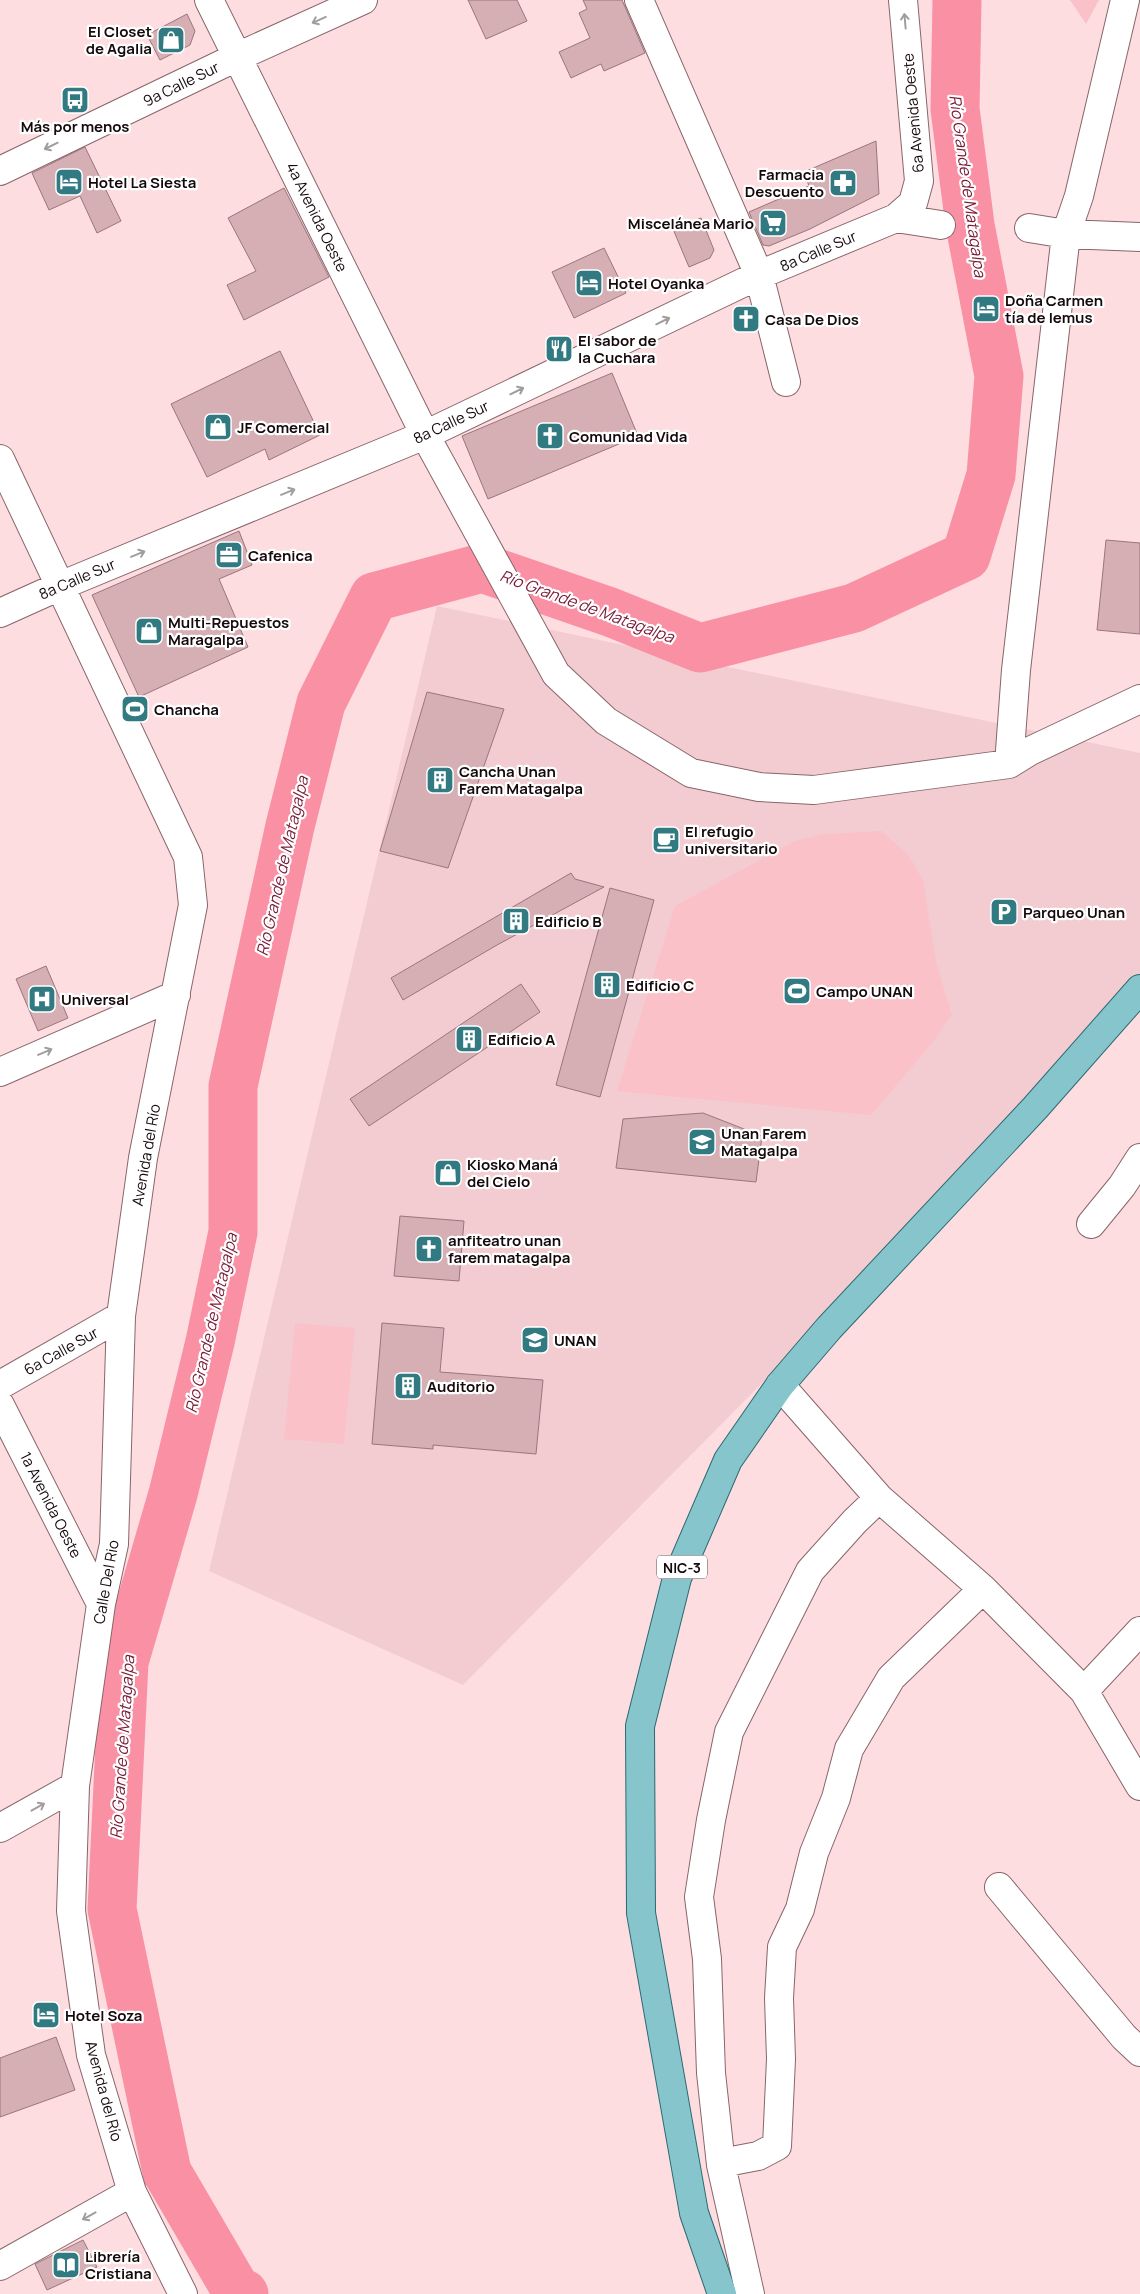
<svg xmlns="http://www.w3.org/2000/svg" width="1140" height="2294" font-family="Manrope,sans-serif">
<rect width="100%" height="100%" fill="#fedde1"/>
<path fill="#f3ccd1" d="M437,606l703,147v237l-105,118 -572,577 -254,-114z"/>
<path fill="#fac1c9" d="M1070,0h29l-13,24z
M882,831l27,25 14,24 14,86 15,49 -19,27 -62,73 -254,-24 58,-185 120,-65 29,-7z
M295,1323l60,5 -11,116 -60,-5z"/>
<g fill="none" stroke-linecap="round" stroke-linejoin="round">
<path stroke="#fa90a3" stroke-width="8" d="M148,2182l19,-10"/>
<path stroke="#fa90a3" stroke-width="49" d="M244,2294l-8,-4 -69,-118 -55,-263 12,-247 49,-168 37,-152 23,-110v-146l57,-260 31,-123 53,-106 108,-29 128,44 90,36 154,-40 112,-52 25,-81 8,-99 -29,-151 -15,-116 2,-109"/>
</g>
<path fill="#d6afb4" stroke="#9a757b" d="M468,0h49l10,21 -41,18z
M583,0h39l23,53 -41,18 -3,-7 -30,14 -12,-26 31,-14 -11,-25 8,-4z
M187,14l8,17 -5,14 -30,15 -13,-25z
M876,141l3,53 -69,35 -41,17 -6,-1 -14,-33 60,-26 -5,-14z
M85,147l36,74 -24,12 -17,-37 -31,14 -17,-37z
M284,188l45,89 -85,43 -17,-35 29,-14 -28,-53z
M701,218l13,32 -4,8 -21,9 -16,-38z
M604,248l22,45 -52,25 -22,-46z
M280,351l40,84 -51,25 -4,-11 -58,28 -36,-73z
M612,373l26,63 -150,63 -26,-63z
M239,531l13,34 -33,14 29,68 -109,50 -47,-102z
M1106,540l34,3v91l-43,-4z
M427,692l77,17 -56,159 -68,-17z
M571,873l4,6 29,8 -107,58 -94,55 -12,-22z
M610,888l44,12 -54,197 -44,-12z
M46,966l22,52 -30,13 -22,-52z
M521,984l19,28 -171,114 -19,-27z
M703,1113l59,23 -6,46 -140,-14 7,-49z
M400,1216l64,5 -5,60 -65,-5z
M382,1323l62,5 -4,44 103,8 -7,74 -103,-9v4l-61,-5z
M56,2037l19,53 -75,27v-59z
M83,2240l14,27 -50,23 -12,-26z"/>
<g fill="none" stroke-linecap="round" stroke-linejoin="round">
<defs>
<path id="minor" d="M209,0l216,435 131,239 50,47 85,52 68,14 55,3 195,-26 21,-13 110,-52
M639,0l120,275 27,107
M0,171l237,-114 126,-57
M896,218l45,7
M1029,228l37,6 74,3
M0,459l188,398 5,48 -50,253 -22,158 -7,228 -13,60 -26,182 -4,125 20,144 41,137 51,102
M0,613l60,-27 365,-151 334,-160 137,-57 17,-15 6,-22 -16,-181
M1009,764l7,-94 50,-436 13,-38 46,-196
M0,1072l176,-77
M1091,1224l31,-38 18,-28
M0,1385l121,-69
M780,1385l99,113 104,91 101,102 56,95
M0,1405l101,199
M1084,1691l56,-60
M0,1828l75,-42
M999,1887l125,150 16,15
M721,2165l16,-5 21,-4 19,-10 4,-87 -2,-61 3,-51 18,-38 14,-56 22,-55 13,-49 42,-71 92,-89
M0,2266l132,-74
M750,2294l-29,-129 -10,-92 -4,-114 -8,-62 12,-77 18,-88 81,-161 45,-50 24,-23"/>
<path id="major" d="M722,2294l-28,-81 -53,-300 -1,-187 37,-148 51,-118 52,-75 49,-57 206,-220 105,-119"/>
</defs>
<use href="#minor" stroke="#88656a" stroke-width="30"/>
<use href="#major" stroke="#2a6a72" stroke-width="30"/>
<use href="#minor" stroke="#fff" stroke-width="28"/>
<use href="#major" stroke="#86c5cb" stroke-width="28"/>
</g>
<defs><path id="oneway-shaft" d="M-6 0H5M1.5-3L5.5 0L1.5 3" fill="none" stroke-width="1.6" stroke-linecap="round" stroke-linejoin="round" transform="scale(1.25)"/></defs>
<g stroke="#a19d9d">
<use href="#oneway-shaft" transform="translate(319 20) rotate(156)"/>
<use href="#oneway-shaft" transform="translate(905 21) rotate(-95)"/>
<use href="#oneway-shaft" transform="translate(51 146) rotate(154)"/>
<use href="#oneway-shaft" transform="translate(663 321) rotate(-26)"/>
<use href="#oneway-shaft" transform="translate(517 391) rotate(-26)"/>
<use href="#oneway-shaft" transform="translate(288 492) rotate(-22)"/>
<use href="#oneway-shaft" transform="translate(138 554) rotate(-22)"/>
<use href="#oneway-shaft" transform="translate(45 1052) rotate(-23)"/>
<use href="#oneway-shaft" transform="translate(38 1807) rotate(-29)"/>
<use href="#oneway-shaft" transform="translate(89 2216) rotate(151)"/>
</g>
<defs>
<symbol id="shop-square" viewBox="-11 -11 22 22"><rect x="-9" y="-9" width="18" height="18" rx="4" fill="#327a82" stroke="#fff"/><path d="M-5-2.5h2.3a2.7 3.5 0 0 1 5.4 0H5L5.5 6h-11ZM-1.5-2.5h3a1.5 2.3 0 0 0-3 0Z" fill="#fff"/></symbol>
<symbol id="bus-square" viewBox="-11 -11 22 22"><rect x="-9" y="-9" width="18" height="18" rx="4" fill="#327a82" stroke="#fff"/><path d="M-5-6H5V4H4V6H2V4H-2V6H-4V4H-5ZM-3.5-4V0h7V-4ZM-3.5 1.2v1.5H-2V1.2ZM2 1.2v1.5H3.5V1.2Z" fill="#fff"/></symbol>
<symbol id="hotel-square" viewBox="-11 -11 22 22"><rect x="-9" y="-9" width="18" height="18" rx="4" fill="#327a82" stroke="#fff"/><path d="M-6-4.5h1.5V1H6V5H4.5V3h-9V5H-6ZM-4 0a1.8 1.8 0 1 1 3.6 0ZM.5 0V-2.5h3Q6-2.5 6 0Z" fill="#fff"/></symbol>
<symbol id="pharmacy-square" viewBox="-11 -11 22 22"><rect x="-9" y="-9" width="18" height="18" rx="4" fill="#327a82" stroke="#fff"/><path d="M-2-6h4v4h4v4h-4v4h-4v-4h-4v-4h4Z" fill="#fff"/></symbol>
<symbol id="supermarket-square" viewBox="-11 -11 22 22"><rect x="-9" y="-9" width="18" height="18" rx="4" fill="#327a82" stroke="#fff"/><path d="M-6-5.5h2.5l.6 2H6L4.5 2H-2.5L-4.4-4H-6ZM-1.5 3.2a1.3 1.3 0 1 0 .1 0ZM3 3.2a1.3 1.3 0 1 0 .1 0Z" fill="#fff"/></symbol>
<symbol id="church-square" viewBox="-11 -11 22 22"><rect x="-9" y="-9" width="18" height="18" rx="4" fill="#327a82" stroke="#fff"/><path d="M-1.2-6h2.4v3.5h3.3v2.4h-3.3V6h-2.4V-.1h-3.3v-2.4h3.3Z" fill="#fff"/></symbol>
<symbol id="restaurant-square" viewBox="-11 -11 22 22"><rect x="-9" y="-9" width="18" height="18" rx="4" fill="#327a82" stroke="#fff"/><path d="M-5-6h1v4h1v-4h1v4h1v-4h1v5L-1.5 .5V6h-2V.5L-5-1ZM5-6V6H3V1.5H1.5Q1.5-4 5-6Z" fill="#fff"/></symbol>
<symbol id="office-square" viewBox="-11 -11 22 22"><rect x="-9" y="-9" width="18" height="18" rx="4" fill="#327a82" stroke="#fff"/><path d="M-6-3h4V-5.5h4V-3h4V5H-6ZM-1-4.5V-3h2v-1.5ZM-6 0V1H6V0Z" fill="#fff"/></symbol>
<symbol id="stadium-square" viewBox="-11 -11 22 22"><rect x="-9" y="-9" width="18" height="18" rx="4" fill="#327a82" stroke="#fff"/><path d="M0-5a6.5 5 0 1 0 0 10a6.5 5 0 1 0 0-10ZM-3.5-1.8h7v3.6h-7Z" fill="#fff"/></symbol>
<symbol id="building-square" viewBox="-11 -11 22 22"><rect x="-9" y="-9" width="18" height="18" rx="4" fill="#327a82" stroke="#fff"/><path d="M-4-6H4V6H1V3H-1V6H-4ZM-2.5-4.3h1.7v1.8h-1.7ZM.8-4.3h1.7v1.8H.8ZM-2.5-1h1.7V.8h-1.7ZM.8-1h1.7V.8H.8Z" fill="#fff"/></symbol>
<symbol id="cafe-square" viewBox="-11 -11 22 22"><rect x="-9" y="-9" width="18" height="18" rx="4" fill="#327a82" stroke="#fff"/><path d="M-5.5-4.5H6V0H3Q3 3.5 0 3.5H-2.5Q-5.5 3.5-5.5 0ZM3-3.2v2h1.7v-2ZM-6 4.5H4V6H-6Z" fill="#fff"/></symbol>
<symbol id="parking-square" viewBox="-11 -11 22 22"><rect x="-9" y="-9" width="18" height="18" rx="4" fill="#327a82" stroke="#fff"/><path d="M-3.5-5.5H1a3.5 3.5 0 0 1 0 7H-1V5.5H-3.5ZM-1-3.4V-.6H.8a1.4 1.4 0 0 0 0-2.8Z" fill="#fff"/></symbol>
<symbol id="hospital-square" viewBox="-11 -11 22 22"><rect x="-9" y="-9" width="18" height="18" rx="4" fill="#327a82" stroke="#fff"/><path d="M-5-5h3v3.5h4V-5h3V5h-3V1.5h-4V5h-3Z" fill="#fff"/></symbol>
<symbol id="school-square" viewBox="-11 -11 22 22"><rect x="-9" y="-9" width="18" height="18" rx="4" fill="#327a82" stroke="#fff"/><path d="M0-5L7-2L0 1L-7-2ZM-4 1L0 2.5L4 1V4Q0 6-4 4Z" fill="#fff"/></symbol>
<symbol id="university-square" viewBox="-11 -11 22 22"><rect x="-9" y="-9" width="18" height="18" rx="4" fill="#327a82" stroke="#fff"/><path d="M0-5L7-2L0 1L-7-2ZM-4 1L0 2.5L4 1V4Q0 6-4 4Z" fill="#fff"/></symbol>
<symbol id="library-square" viewBox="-11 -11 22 22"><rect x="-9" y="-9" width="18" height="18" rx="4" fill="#327a82" stroke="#fff"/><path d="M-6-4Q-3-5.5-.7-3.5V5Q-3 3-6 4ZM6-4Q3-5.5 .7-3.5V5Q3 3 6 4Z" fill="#fff"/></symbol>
</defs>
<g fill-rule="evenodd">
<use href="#shop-square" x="155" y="24" width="32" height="32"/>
<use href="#bus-square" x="59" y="84" width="32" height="32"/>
<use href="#hotel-square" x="53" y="166" width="32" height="32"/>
<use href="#pharmacy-square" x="827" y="167" width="32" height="32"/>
<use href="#supermarket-square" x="757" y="207" width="32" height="32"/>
<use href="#hotel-square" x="573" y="267" width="32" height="32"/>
<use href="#hotel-square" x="970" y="293" width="32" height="32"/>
<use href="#church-square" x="730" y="303" width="32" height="32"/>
<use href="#restaurant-square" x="543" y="333" width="32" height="32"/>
<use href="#shop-square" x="202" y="411" width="32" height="32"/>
<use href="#church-square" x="534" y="420" width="32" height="32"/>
<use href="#office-square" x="213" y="539" width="32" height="32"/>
<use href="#shop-square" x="133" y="615" width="32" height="32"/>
<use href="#stadium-square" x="119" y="693" width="32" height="32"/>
<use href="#building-square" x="424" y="764" width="32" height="32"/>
<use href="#cafe-square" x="650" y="824" width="32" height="32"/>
<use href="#parking-square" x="988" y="896" width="32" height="32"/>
<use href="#building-square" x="500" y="905" width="32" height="32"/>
<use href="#building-square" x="591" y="969" width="32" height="32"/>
<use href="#stadium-square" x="781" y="975" width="32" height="32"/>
<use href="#hospital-square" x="26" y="983" width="32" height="32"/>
<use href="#building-square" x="453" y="1023" width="32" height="32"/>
<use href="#school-square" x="686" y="1126" width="32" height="32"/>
<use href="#shop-square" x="432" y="1157" width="32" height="32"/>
<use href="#church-square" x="413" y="1233" width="32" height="32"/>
<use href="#university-square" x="519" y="1324" width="32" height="32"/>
<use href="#building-square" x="392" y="1370" width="32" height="32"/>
<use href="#hotel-square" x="30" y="1999" width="32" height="32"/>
<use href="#library-square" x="50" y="2249" width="32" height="32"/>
</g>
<g text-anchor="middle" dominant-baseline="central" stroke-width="4.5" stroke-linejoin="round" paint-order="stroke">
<rect fill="#fff" stroke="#5b5354" stroke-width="1" x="657" y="1555.5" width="50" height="23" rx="4"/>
<g font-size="14" font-weight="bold" fill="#15090b">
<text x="682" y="1567">NIC-3</text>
</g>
<g font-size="15" font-weight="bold" fill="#15090b" stroke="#fff" text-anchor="start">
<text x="152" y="31" text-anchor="end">El Closet<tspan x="152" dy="17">de Agalia</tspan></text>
<text x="75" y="126" text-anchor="middle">Más por menos</text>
<text x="824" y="174" text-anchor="end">Farmacia<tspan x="824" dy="17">Descuento</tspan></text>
<text x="88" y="182">Hotel La Siesta</text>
<text x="754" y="223" text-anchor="end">Miscelánea Mario</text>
<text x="608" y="283">Hotel Oyanka</text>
<text x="1005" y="300">Doña Carmen<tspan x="1005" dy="17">tía de lemus</tspan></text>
<text x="765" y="319">Casa De Dios</text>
<text x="578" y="340">El sabor de<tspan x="578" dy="17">la Cuchara</tspan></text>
<text x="237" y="427">JF Comercial</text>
<text x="569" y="436">Comunidad Vida</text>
<text x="248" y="555">Cafenica</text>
<text x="168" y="622">Multi-Repuestos<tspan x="168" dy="17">Maragalpa</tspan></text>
<text x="154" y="709">Chancha</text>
<text x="459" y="771">Cancha Unan<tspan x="459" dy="17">Farem Matagalpa</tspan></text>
<text x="685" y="831">El refugio<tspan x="685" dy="17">universitario</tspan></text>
<text x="1023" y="912">Parqueo Unan</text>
<text x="535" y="921">Edificio B</text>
<text x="626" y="985">Edificio C</text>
<text x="816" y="991">Campo UNAN</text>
<text x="61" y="999">Universal</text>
<text x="488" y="1039">Edificio A</text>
<text x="721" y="1133">Unan Farem<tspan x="721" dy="17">Matagalpa</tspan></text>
<text x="467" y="1164">Kiosko Maná<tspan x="467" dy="17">del Cielo</tspan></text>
<text x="448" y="1240">anfiteatro unan<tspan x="448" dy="17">farem matagalpa</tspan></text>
<text x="554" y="1340">UNAN</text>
<text x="427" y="1386">Auditorio</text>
<text x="65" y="2015">Hotel Soza</text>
<text x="85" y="2256">Librería<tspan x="85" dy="17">Cristiana</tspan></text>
</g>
<g font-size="15" fill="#15090b" stroke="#fff">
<text transform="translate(181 84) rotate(-26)">9a Calle Sur</text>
<text transform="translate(913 113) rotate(-95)">6a Avenida Oeste</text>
<text transform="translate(317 217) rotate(64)">4a Avenida Oeste</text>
<text transform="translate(818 251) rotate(-23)">8a Calle Sur</text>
<text transform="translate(451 422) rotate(-25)">8a Calle Sur</text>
<text transform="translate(77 579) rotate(-23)">8a Calle Sur</text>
<text transform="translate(146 1155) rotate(-80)">Avenida del Río</text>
<text transform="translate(61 1351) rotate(-29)">6a Calle Sur</text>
<text transform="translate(51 1505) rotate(63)">1a Avenida Oeste</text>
<text transform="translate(106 1582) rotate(-80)">Calle Del Rio</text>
<text transform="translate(104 2091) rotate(75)">Avenida del Río</text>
</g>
<g font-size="16" font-style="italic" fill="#781b35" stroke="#fff">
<text transform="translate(968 186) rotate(82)">Río Grande de Matagalpa</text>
<text transform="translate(587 606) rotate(20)">Río Grande de Matagalpa</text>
<text transform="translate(282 866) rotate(-77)">Río Grande de Matagalpa</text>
<text transform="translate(211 1323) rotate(-77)">Río Grande de Matagalpa</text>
<text transform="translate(122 1747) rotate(-86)">Río Grande de Matagalpa</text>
</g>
</g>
</svg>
